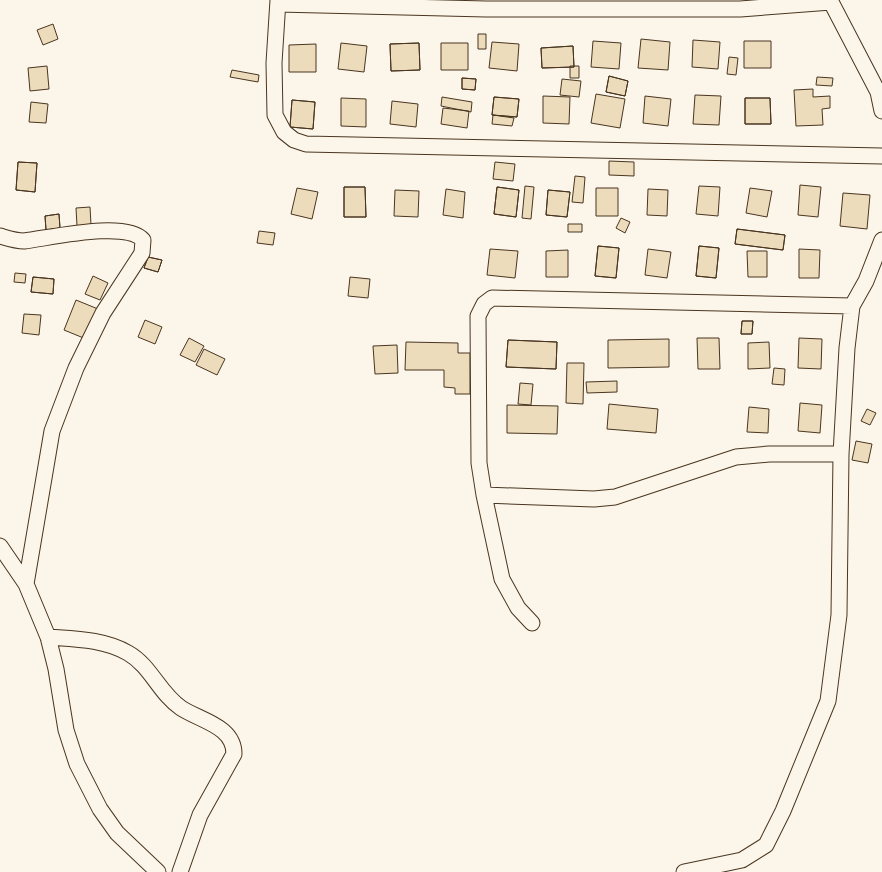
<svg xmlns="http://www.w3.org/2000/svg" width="882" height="872" font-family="'Fira Sans Condensed',sans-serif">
<rect width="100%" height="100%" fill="#fbf6e9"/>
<path fill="#ecdcbc" stroke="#4a3520" d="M53,24l5,15 -15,6 -6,-15z
M478,34h8v15h-8z
M641,39l29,3 -2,28 -30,-2z
M693,40l27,2 -2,27 -26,-2z
M593,41l28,2 -2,26 -28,-2z
M744,41h27v27h-27z
M492,42l27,2 -2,27 -28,-3z
M341,43l26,3 -3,26 -26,-3z
M419,43l1,27 -29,1 -1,-27z
M419,43l1,27 -29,1 -1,-27z
M441,43h27v27h-27z
M316,44v28h-27v-27z
M573,46l1,21 -32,1 -1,-20z
M573,46l1,21 -32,1 -1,-20z
M729,57l9,1 -2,17 -9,-1z
M47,66l2,23 -19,2 -2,-23z
M570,66h9v12h-9z
M232,70l27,5 -1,7 -28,-5z
M609,76l19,5 -3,15 -19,-4z
M609,76l19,5 -3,15 -19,-4z
M817,77l16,1 -1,8 -16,-1z
M462,78l14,1 -1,11 -13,-1z
M462,78l14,1 -1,11 -13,-1z
M562,79l19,2 -2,16 -19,-2z
M813,89v8l17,-1v12l-8,1 1,16 -27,1 -2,-36z
M596,94l29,5 -5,29 -29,-5z
M695,95l26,1 -2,29 -26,-1z
M543,96l27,1 -1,27 -26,-1z
M645,96l26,3 -3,27 -25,-3z
M442,97l30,5 -1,10 -30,-6z
M494,97l25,2 -2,18 -25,-2z
M494,97l25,2 -2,18 -25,-2z
M341,98l25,1v28l-25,-1z
M745,98h25l1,26h-26z
M745,98h25l1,26h-26z
M292,100l23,2 -2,27 -23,-2z
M292,100l23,2 -2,27 -23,-2z
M392,101l26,3 -2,23 -26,-3z
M31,102l17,2 -2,19 -17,-1z
M443,108l26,3 -2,17 -26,-4z
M493,115l21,3 -2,8 -20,-2z
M609,161l25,1v14l-25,-1z
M18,162l19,1 -2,29 -19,-2z
M18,162l19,1 -2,29 -19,-2z
M495,162l20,2 -2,17 -20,-2z
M575,176l10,1 -2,26 -11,-1z
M800,185l21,2 -3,30 -20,-2z
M525,186l9,1 -3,32 -9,-1z
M699,186l21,1 -2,29 -22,-2z
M344,187h21l1,30h-22z
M344,187h21l1,30h-22z
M497,187l22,3 -3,27 -22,-3z
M497,187l22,3 -3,27 -22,-3z
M297,188l21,4 -6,27 -21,-5z
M596,188h22v28h-22z
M750,188l22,3 -5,26 -21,-4z
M446,189l19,3 -2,26 -20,-3z
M648,189l20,1 -1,26 -20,-1z
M395,190l24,1 -1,26 -24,-1z
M548,190l22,2 -3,25 -21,-2z
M548,190l22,2 -3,25 -21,-2z
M843,193l27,2 -3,34 -27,-3z
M90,207l1,18 -14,1 -1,-18z
M59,214l1,14 -14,2 -1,-14z
M59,214l1,14 -14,2 -1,-14z
M621,218l9,4 -5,11 -9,-5z
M568,224h14v8h-14z
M737,229l48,6 -2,15 -48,-6z
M737,229l48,6 -2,15 -48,-6z
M259,231l16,2 -2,12 -16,-2z
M598,246l21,2 -3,30 -21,-2z
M598,246l21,2 -3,30 -21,-2z
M699,246l20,2 -3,30 -20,-2z
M699,246l20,2 -3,30 -20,-2z
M490,249l28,2 -3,27 -28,-3z
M648,249l23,3 -4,26 -22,-3z
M799,249l21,1 -1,28h-20z
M568,250v27h-22v-26z
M747,251h20v26h-19z
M148,257l14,3 -4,12 -14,-4z
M148,257l14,3 -4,12 -14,-4z
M15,273l11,1 -1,9 -11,-1z
M93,276l15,7 -8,17 -15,-6z
M33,277l21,2 -1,15 -22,-2z
M33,277l21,2 -1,15 -22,-2z
M350,277l20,2 -2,19 -20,-2z
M76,300l22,9 -12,30 -22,-9z
M24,314l17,1 -2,20 -17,-2z
M145,320l17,7 -7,17 -17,-7z
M742,321h11l-1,13h-11z
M742,321h11l-1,13h-11z
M189,338l15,8 -9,16 -15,-7z
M697,338h22l1,31h-22z
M799,338l23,1 -1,30 -23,-1z
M669,339v28l-61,1v-28z
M508,340l49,2 -1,27 -50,-2z
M508,340l49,2 -1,27 -50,-2z
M406,342l52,1v10h12v41h-15v-6l-11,-1v-17h-39z
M769,342l1,26 -22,1v-26z
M397,345l1,28 -23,1 -2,-28z
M204,349l21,10 -8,16 -21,-10z
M567,363h17l-1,41 -17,-1z
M774,368l11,1 -1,16 -12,-1z
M617,381v11l-30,1 -1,-11z
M520,383l13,1 -2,21 -13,-1z
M800,403l22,2 -2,28 -22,-2z
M609,404l49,5 -2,24 -49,-4z
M507,405l51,1 -1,28 -50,-1z
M749,407l20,2 -1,24 -21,-1z
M867,409l9,4 -6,12 -9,-4z
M856,441l16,3 -4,19 -16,-3z"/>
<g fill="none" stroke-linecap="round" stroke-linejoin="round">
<defs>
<path id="minor" d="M278,0l-4,63 1,52 9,17 10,8 12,4 576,12
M830,0l48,92 4,19
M278,4l208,5h254l91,-7
M0,236c7,2 16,5 24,5 26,-3 102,-21 119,-1l-1,13 -39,60 -27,55 -24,63 -26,153
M484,495l110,4 21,-2 121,-40 33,-3h72
M0,546l26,38 22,53 8,32 10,61 11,34 23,45 17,24 41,39
M532,623l-14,-15 -16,-29 -18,-84 -5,-32 -1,-147 6,-12 8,-6 360,8
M48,637c27,2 56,2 80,16 23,13 31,40 53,55 20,13 53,18 53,46l-34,61 -20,57
M684,872l58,-12 24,-15 17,-34 45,-110 11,-86 2,-161 6,-106 5,-42 14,-25 16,-41"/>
</defs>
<use href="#minor" stroke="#4a3520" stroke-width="17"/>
<use href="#minor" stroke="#fbf6e9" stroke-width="15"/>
</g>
</svg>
